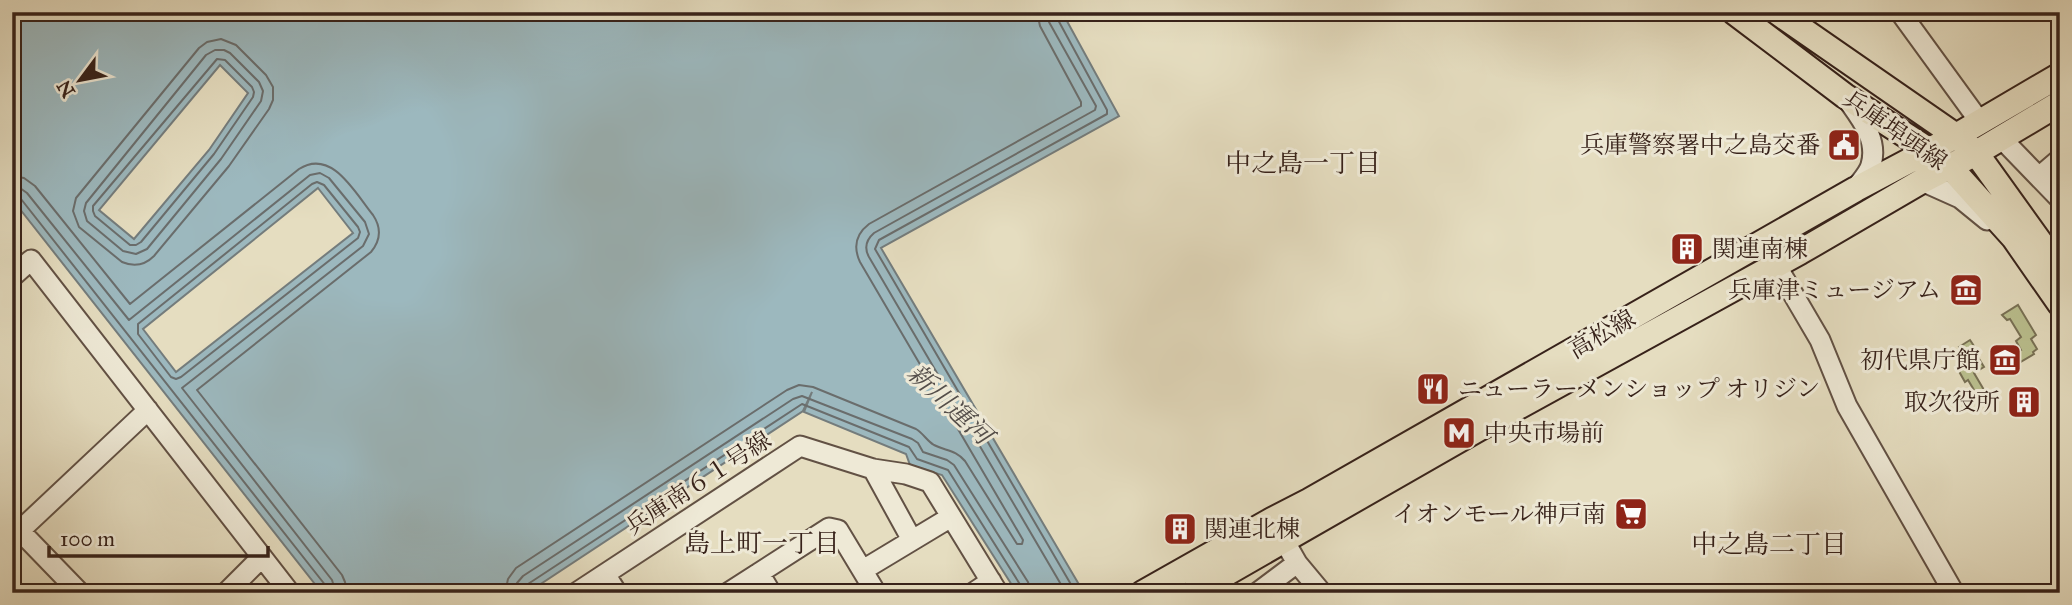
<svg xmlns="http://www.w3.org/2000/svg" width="2072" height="605" font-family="'IM FELL Great Primer','Noto Serif JP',serif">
<rect width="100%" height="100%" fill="#e5ddc0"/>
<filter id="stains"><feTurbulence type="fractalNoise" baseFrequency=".00286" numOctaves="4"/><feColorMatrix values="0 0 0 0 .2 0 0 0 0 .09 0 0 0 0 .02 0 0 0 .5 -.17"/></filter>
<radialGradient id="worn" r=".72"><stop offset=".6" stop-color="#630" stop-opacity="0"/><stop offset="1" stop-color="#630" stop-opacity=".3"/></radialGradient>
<path fill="#babf8e" stroke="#787054" stroke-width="2" d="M2018,305l18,30 -5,4 6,10 -4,3 1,2 -17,10 -5,-9 9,-5 -5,-9 5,-4 -11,-18 -3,1 -5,-5z
M1970,340l4,6 -5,4 4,6 3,-2 8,13 -10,6 10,17 -7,5 -9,-15 -3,2 -9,-16 10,-6 -7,-13z"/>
<path fill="#9cb8be" stroke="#747c7c" stroke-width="2" fill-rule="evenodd" d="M12,12h1050l57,104 -238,132 203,345h-67l-75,-118 -32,-10 -4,-11 -102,-42 8,-20 -9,19 -276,182h-205l-310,-394zM220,65l28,28 -39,57 -75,89 -35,-29zM318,188l35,45 -177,139 -33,-43z"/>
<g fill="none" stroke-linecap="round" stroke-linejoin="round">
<path stroke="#6a6d6c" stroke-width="2" d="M1048,12l1,10 47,84 -1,4 -221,123c-8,7 -10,15 -5,24l197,336
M1057,12v6l50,92v4l-228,126 -4,9 201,344
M221,39l15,6 30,30 7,12v13l-4,9 -40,57 -75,90c-9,9 -20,11 -32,6l-43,-35 -6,-16 3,-13 123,-150 8,-6z
M215,50h9l6,3 29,29 4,9 -2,10 -40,58 -74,90 -11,5 -13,-3 -36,-30 -3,-10 2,-8 120,-148z
M217,59l8,1 27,27 2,5 -1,5 -39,57 -73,88 -5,3h-6l-35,-29 -2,-5v-5z
M12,176l12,2 11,8 95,118 169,-135c33,-21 56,24 74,46 8,12 8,25 -2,37l-174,138 145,185 3,7 2,11
M317,182l7,3 34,42 2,5 -2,6 -177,139 -5,2 -5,-2 -33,-43v-10l174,-140z
M12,187l8,1 7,5 102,127 181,-145 10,-2 9,5 36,44 4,12 -6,12 -181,142 150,192 4,13
M12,196l9,3 305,387 1,7
M505,593l3,-14 8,-11 271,-178 12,-5 14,2 103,42c7,4 11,12 18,16 12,6 22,5 31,16l52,83h5l1,-4 -163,-278c-7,-15 -4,-28 9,-38l212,-118v-4l-41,-76 -3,-14
M516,593l1,-10 6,-7 270,-177 9,-3 110,43 6,4 5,9 24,8 7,5 74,117 3,11
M524,593l1,-5 3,-4 274,-180 107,43 8,12 31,11 73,116 1,7"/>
<defs>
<path id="minor" d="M1900,12l80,110
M1850,103c13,18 28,38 21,62 -2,8 -10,16 -15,23
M2001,138l59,61
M2039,177l21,-18
M1922,181l38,17 27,22
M1769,253l51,87 27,66 107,187
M12,277l19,-17 259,333
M873,469l39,71
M1277,528l20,35 25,30
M20,531l60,62
M12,538l136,-128
M863,570l88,-53
M759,573l12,20
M605,574l12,19
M226,593l36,-36
M576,593l224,-147 73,23 33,5 24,8 68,111
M728,593l101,-65 9,2 38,63
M973,593l18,-12
M1257,593l40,-30"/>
<path id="major" d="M1734,12l111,84 85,55 20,16 64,71 46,66
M1777,12l179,124 20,17 84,117
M1143,593l129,-73 37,-19 547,-312 100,-53 104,-61
M1192,593l286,-164 322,-177 122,-71 54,-28 84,-50"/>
</defs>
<use href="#minor" stroke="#625144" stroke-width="23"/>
<use href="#major" stroke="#37221a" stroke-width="28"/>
<use href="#minor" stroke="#eee9d6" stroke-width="19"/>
<use href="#major" stroke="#e5ddc0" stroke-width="24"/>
</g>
<defs>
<symbol id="civic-square" viewBox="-11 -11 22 22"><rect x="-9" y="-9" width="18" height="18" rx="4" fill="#8f2418" stroke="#eee9d6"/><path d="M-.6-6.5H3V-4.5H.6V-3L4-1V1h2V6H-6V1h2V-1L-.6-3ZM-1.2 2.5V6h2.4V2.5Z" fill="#fff"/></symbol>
<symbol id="building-square" viewBox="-11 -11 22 22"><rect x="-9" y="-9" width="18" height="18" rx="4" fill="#8f2418" stroke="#eee9d6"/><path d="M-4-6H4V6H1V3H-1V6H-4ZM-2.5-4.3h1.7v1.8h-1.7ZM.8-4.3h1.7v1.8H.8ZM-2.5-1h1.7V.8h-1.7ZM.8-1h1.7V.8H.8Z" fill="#fff"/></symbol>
<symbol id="museum-square" viewBox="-11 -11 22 22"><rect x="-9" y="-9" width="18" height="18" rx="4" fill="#8f2418" stroke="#eee9d6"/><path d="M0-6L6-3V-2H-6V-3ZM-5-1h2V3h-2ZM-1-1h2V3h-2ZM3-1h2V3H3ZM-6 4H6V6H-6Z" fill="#fff"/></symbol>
<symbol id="restaurant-square" viewBox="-11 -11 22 22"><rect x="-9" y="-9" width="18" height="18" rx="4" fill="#8f2418" stroke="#eee9d6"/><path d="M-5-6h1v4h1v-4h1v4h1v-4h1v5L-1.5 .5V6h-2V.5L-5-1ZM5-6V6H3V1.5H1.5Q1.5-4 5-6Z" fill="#fff"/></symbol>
<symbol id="metro-square" viewBox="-11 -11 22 22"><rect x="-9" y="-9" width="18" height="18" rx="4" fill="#8f2418" stroke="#eee9d6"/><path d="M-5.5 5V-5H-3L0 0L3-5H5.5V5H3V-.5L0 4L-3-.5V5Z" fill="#fff"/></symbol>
<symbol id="supermarket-square" viewBox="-11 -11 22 22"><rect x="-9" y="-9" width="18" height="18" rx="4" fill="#8f2418" stroke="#eee9d6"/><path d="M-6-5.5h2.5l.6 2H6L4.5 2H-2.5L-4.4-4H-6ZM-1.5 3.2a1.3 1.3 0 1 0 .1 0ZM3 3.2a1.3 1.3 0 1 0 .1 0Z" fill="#fff"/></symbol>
</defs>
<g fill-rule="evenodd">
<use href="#civic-square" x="1825" y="126" width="38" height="38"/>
<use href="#building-square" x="1668" y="230" width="38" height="38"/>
<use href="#museum-square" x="1947" y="271" width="38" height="38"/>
<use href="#museum-square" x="1986" y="341" width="38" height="38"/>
<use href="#restaurant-square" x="1414" y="370" width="38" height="38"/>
<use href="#building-square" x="2005" y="383" width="38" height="38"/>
<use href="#metro-square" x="1440" y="414" width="38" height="38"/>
<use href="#supermarket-square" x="1612" y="495" width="38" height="38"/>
<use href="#building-square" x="1161" y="510" width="38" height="38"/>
</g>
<g text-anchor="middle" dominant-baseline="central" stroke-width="6" stroke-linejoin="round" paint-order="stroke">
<g font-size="24" fill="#37221a" stroke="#eee9d6">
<text transform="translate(1895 130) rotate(35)">兵庫埠頭線</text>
<text transform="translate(1602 334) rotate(-30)">高松線</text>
<text transform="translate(698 483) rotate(-33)">兵庫南６１号線</text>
</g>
<g font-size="24" fill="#37221a" stroke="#eee9d6" text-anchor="end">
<text x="1820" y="145">兵庫警察署中之島交番</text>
<text x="1712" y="249" text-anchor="start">関連南棟</text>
<text x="1941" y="290">兵庫津ミュージアム</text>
<text x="1980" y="360">初代県庁館</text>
<text x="1458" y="389" text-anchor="start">ニューラーメンショップ オリジン</text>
<text x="2000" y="402">取次役所</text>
<text x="1484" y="433" text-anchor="start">中央市場前</text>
<text x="1606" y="514">イオンモール神戸南</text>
<text x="1204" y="529" text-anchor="start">関連北棟</text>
</g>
<g font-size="26" fill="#37221a" stroke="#eee9d6">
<text x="1303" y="163">中之島一丁目</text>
<text x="762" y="543">島上町一丁目</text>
<text x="1769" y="544">中之島二丁目</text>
</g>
<g font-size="26" font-style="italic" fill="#554f4b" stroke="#eee9d6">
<text transform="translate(950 404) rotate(43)">新川運河</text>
</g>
</g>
<rect width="2072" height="605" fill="none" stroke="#e5ddc0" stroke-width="42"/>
<rect x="14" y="14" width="2044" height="577" fill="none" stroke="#37221a" stroke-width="3.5"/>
<rect x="21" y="21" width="2030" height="563" fill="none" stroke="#37221a" stroke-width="2"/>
<g transform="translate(80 80) rotate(238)" stroke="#eee9d6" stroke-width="5" paint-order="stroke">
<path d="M0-5L12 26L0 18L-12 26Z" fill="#37221a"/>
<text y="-10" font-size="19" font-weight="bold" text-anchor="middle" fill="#37221a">N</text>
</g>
<path d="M49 546v10h219v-10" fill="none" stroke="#37221a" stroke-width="3.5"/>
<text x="60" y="546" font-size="21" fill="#37221a" stroke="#eee9d6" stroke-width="5" paint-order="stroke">100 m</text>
<rect width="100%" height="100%" filter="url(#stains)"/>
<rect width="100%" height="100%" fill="url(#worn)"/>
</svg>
